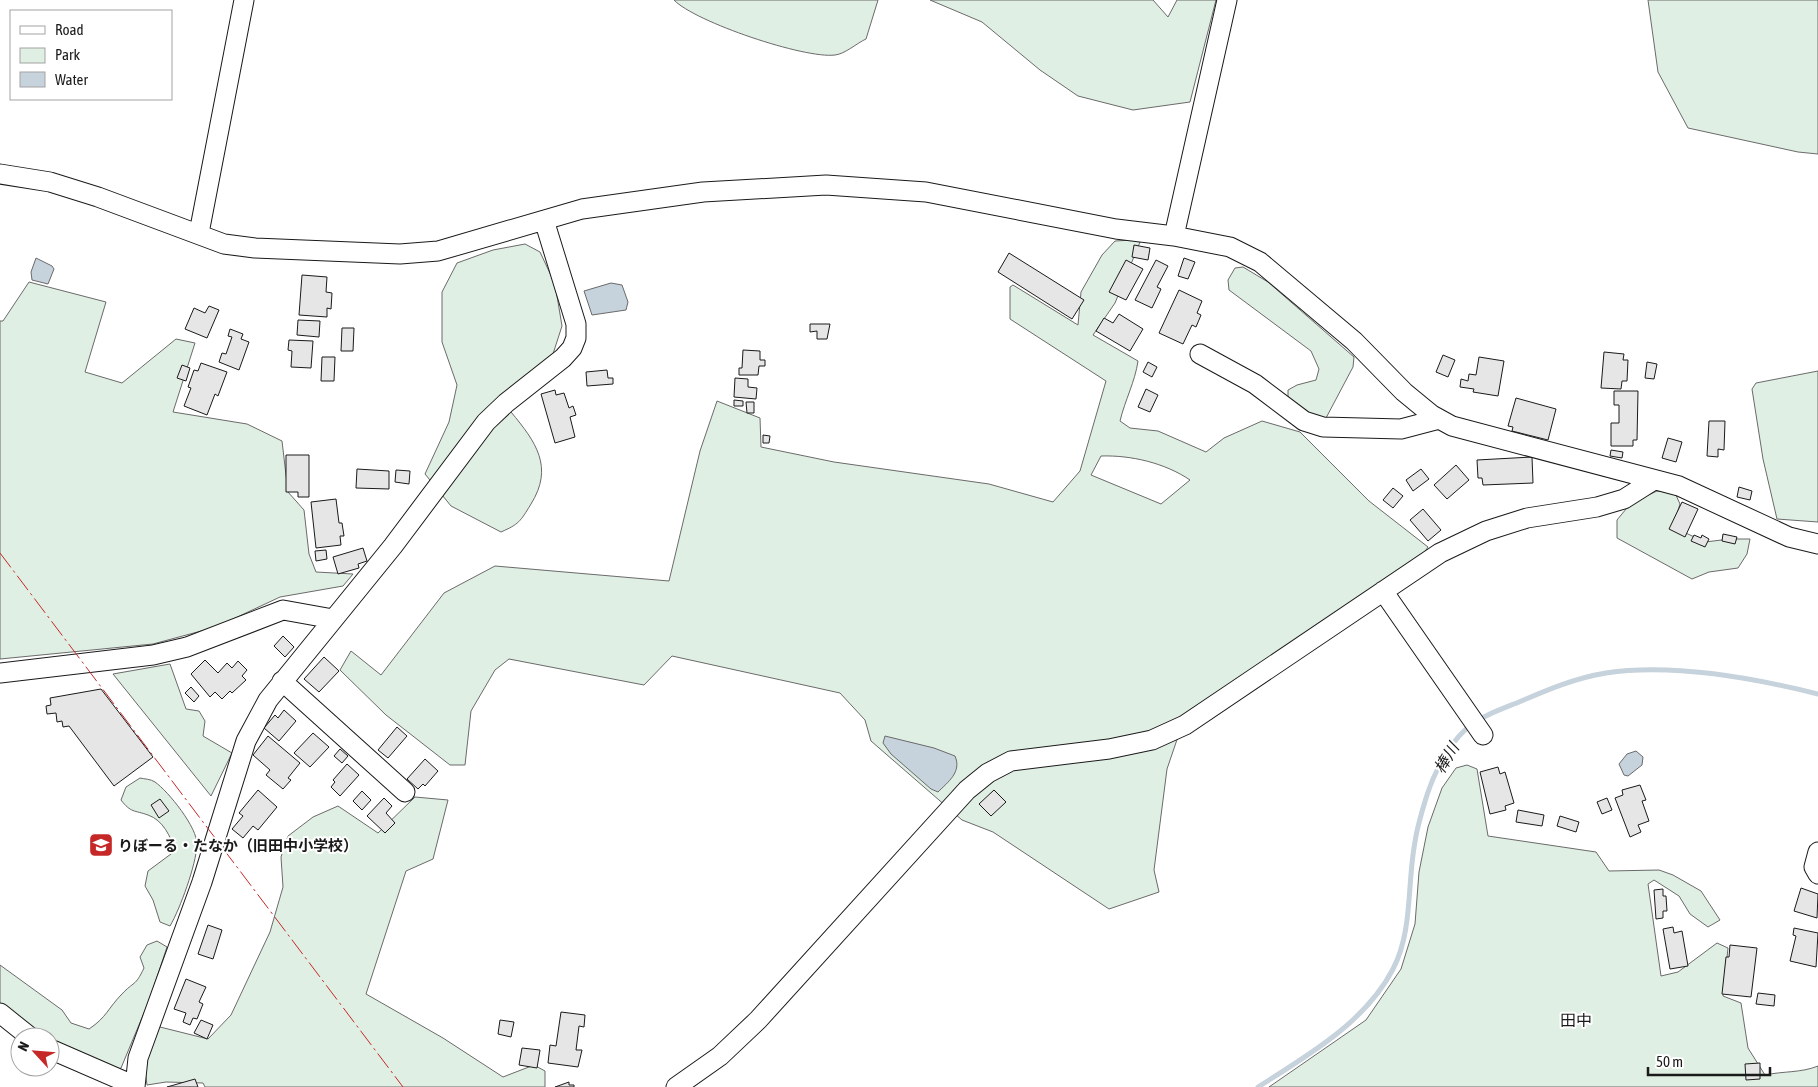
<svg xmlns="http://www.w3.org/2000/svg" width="1818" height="1087" font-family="'Asap Condensed','Noto Sans JP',sans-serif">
<rect width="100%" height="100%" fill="#fff"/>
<path fill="#e0efe3" stroke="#6a6a6a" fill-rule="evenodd" d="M674,0h204l-12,39c-9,4 -21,15 -31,16 -30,4 -140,-33 -161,-55z
M930,0h223l15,17 9,-17h39l-26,102 -57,8 -55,-14 -38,-26 -58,-48z
M1648,0h170v154l-20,-2 -110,-24 -30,-56z
M1132,240l8,2 -25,61 -22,32 45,26c-3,21 -13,39 -18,60l10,7 28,3 48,21 18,-14 38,-17 38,11 69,69 59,46 -8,12 -236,160 -17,50 -13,101 5,22 -50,17 -116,-77 -31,-12 -91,-79 -6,-21 -25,-27 -168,-37 -28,29 -135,-26 -14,11 -24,41 -6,54h-15l-64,-50 -46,-45 11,-19 30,24 63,-82 51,-27 174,15 31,-130 17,-50 43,17 1,29 73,15 155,22 64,18 27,-31 26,-90 -96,-62v-32l3,-2 65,40 3,-33 21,-37 13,-14zM1101,456c30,-1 64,7 89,24l-29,24 -70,-29z
M525,244l15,8 15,32 7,42 -10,31 -31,24 -10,31c25,30 43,55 20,92 -11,18 -12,20 -30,28l-50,-26 -26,-32 24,-52 8,-37 -15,-43v-50l15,-29 36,-13z
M1243,267l25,15 86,75 -1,10 -27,51 -6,1 -32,-15v-14l9,-5 19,-5 3,-11 -8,-18 -82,-61 -1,-10 7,-12z
M29,282l77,20 -21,70 37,11 54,-44 19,4 -22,69 74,12 35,17 6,51 16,18 5,44 7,18 37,2 -10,12 -63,11 -64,30 -63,17 -153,15v-338h3z
M1818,371v151l-41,-3 -14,-60 -11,-70 4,-6z
M1657,491l18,2 5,11 -7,23 32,15 25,-3h20l-3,15 -9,14 -29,4 -17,7 -75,-41v-18l14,-17z
M170,664l16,45 13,2 6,10 -2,15 29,17 -21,43 -98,-122z
M1467,765l10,4 11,67 108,16 13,19 50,-1 14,5 28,16 19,29 -12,7 -18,-13 -11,-18 -25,-16 -6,4 13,92 17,-4 39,-29 11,5 -5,48 18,7 7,45 17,27c18,-4 36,-2 53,-9v21h-549l97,-67 35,-51 14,-45 4,-52 9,-45 14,-39 14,-20z
M140,778c4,1 11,1 15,4 13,9 43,46 42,63 -1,20 -17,64 -27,81l-10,-4 -7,-22 -8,-14 3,-15 27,-20c-4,-14 -12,-31 -27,-36 -14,-5 -17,-2 -27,-15l5,-13z
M415,797l33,3 -15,59 -27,12 -40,123 77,44 60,39 31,-12 11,6v16h-340l-2,-4 -37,-1 -19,3 -3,-22 12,-37 52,13 23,-24 39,-83 13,-45 -2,-30 7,-21 25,-19 25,-11 40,27z
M157,941l10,6 -18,54 -28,67 -6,3 -65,-30v-4l-14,-3 -36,-28v-41l62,45 9,13 18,6c18,-12 19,-21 33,-35 12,-13 13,-7 22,-26l-4,-11 7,-12z"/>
<path fill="#c6d2dc" stroke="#6a6a6a" d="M36,258l16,8 2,3 -6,15 -16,-4 -1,-8z
M611,283l11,2 6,17 -2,8 -34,5 -8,-24z
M885,736l49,12 21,8c7,16 -7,26 -17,36l-7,-3 -40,-35 -8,-11z
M1636,751l7,6 -1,8 -14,11 -4,-1 -5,-11 8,-10z"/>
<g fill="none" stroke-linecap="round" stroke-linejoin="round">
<path stroke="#c6d2dc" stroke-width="5" d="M1258,1087c49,-31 108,-65 135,-118 20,-38 14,-86 22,-127 2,-15 7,-31 12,-47 7,-22 21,-49 38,-65 13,-13 37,-21 54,-28 28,-12 56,-24 87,-29 66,-10 148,5 212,21"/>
</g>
<path fill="#e6e6e6" stroke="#1a1a1a" d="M1134,245l16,3 -2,12 -16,-3z
M1009,253l75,47 -12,19 -74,-47z
M1184,258l11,4 -7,17 -10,-3z
M1126,260l17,9 -17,31 -17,-8z
M1156,260l12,6 -11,21 4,2 -9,19 -17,-8z
M302,275l25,2 -1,15 6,1 -1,16 -4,-1v9l-28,-2z
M1179,290l23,11 -5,12 4,2 -5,12 -4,-2 -9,19 -24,-11z
M209,306l10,4 -12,28 -22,-9 9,-21 11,5z
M1119,314l24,15 -13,22 -34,-20 8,-13 9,5z
M298,320l22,1 -1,16 -22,-2z
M810,324h20l-3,15h-10v-8l-7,1z
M342,328h12l-1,23h-12z
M230,329l13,5 -2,5 8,3 -10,28 -20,-8 3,-9 4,1 6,-17 -4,-1z
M289,340l24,1 -2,27 -20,-1 1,-16 -4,-1z
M743,350l17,1v9h5v6h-6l-1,9h-19v-7h3z
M1604,352l20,2 -1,6h5l-1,21h-5l-1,8 -20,-1z
M1443,355l12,5 -7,17 -12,-5z
M322,357h13l-1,24h-13z
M1479,357l25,4 -6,35 -25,-4 1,-3 -14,-2 1,-8 7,2 1,-7 7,1z
M1148,362l9,5 -5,10 -9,-5z
M1647,362l10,2 -3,15 -9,-1z
M201,363l26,9 -9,24 -3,-2 -8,21 -23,-9 7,-18 -3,-1 6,-17 4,1z
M182,365l8,3 -4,13 -9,-3z
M607,370l1,8h5v6l-26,2 -1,-14z
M735,378l13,1v8l9,1 -1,11 -22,-2z
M1146,389l12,6 -8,17 -12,-5z
M555,390l1,5 8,-2 5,15 4,-2 3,9 -6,2 5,20 -20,6 -14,-49z
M1614,391h24l-1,49h-4v6h-22v-23h8v-18h-5z
M1516,398l40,11 -8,31 -36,-9 1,-4 -5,-1z
M734,400l9,1v5h-9z
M746,402h8v11h-7z
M1709,421h16l-1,29 -6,-1v8l-11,-1z
M763,435l7,1 -1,7h-6z
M1668,438l14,4 -6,20 -14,-4z
M1611,450l12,2 -1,6 -12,-2z
M286,455h23v42h-11v-5h-12z
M1532,457l1,26 -50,2 -1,-7h-4l-1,-18z
M1456,465l13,15 -22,19 -13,-14z
M357,469l32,2v18l-33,-1z
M1421,469l8,10 -16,12 -7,-11z
M396,470l14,1 -1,13 -14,-2z
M1739,487l13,4 -2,9 -13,-3z
M1393,488l10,8 -10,12 -10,-8z
M336,499l3,24h3l2,13h-4l1,9 -25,3 -5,-46z
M1682,502l16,7 -13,28 -16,-8z
M1423,509l18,21 -13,11 -18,-21z
M1723,534l14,3 -2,7 -13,-3z
M1694,535l7,3 1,-3 7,4 -4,8 -14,-6z
M363,548l4,13 -9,3 1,4 -21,6 -5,-17z
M326,550l1,9 -11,2 -1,-10z
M283,636l11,11 -9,10 -11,-11z
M324,657l15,14 -20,21 -15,-13z
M205,660l13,13 9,-10 5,5 6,-7 9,9 -5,6 4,4 -14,13 -2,-2 -8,8 -7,-7 -5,5 -19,-23z
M191,687l8,9 -5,6 -9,-9z
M101,689l52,68 -39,29 -45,-60 -6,1 -1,-6 -5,1 -1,-9 -9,1 -1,-8 5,-1 -1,-7z
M284,710l12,11 -17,20 -15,-13 11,-13 3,3z
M397,727l10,9 -19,22 -10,-8z
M313,733l16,14 -19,20 -16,-14z
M268,736l32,27 -12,15 3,2 -8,9 -17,-14 4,-5 -17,-15z
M340,749l8,7 -6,7 -8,-7z
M425,759l13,12 -13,15 -2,-2 -5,5 -11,-10z
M347,764l12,11 -19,21 -9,-9 4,-5 -2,-2z
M1498,767l2,7 5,-2 9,31 -9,3 1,4 -16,4 -10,-42z
M1640,785l6,15 -4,1 7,20 -11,4 3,7 -11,5 -15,-39 8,-3 -1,-5z
M258,790l19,17 -19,23 -5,-4 -10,12 -11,-9 11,-13 -4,-3z
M994,790l12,12 -15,14 -12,-12z
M362,791l9,9 -9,10 -9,-9z
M384,798l8,8 -6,7 9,10 -10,10 -18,-17z
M1607,798l5,12 -10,4 -5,-12z
M160,799l9,12 -10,7 -8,-13z
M1518,810l26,5 -2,11 -26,-4z
M1560,816l19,6 -3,10 -19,-6z
M1801,888l17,6 -1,24 -23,-7z
M1663,889v7h3l1,15h-4v7l-7,1 -2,-29z
M208,925l14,5 -9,29 -15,-5z
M1673,927l1,6 8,-2 6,35 -18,3 -7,-40z
M1794,928l24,5 -2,34 -26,-6 6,-25 -3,-1z
M1730,945l27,3 -6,49 -29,-3 4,-37h3z
M186,979l20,8 -7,15 4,2 -6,15 -4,-1 -3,7 -7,-3 3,-9 -12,-4z
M1758,993l17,2 -1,11 -18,-2z
M561,1012l24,3 -1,12 -5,-1 -3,24h6l-4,17 -30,-4 2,-18 6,1z
M201,1020l12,5 -6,14 -13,-6z
M500,1020l14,2 -3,15 -13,-3z
M522,1048l18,2 -3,18 -18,-3z
M1760,1063v16l-14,1 -1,-16z
M195,1079l3,8h-31z
M569,1082v3h5v2h-19z"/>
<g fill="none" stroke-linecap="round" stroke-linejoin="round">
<defs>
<path id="minor" d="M0,174l50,8 48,15 126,47 31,4 145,6 38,-3 144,-42 121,-17 123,-7 100,7 190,37 58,7 56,11 30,15 94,79 50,51 28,23 20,11 227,60 110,51 29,7
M199,233l45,-233
M1174,236l53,-236
M1200,354l55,30 49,37 19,6 78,2 38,-10
M1383,591l100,144
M0,673l153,-18 34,-8 96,-37 50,9
M282,681l123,111
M1818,852l-4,15 4,7
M0,1013l30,24
M50,1049l85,37
M135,1087l3,-29 64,-176 44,-141 22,-41 125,-154 93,-124 20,-19 57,-45 9,-10 4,-10v-14l-32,-104
M676,1087l44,-31 38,-36 209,-230 21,-17 23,-12 98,-12 43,-9 33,-15 255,-172 46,-22 41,-13 70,-11 27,-8 30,-19"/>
</defs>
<use href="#minor" stroke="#1a1a1a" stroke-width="21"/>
<use href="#minor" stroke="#fff" stroke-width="19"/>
<path stroke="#c62828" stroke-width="1" stroke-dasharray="18 4 2.5 4" stroke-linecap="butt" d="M0,553l403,534"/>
</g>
<defs>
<symbol id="school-square" viewBox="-11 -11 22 22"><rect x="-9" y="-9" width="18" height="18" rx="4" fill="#c62828" stroke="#fff"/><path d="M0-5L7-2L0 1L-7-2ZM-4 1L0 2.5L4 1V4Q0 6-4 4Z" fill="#fff"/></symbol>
</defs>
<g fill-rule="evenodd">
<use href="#school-square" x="87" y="831" width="28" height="28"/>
</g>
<g text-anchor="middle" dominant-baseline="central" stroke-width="4" stroke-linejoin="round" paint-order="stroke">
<g font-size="15" font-weight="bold" fill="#1a1a1a" stroke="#fff" text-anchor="start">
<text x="118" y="845">りぼーる・たなか（旧田中小学校）</text>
</g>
<g font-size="16" font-style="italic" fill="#1a1a1a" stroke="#fff">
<text transform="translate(1446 758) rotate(-59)">棒川</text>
</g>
<g font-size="16" fill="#1a1a1a" stroke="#fff">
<text x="1576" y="1020">田中</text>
</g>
</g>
<rect x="10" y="10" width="162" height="90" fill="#ffffff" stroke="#a3a3a3"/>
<rect x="20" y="26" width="25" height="8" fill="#ffffff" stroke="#a3a3a3"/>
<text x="55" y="35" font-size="15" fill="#1a1a1a">Road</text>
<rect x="20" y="48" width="25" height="15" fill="#e0efe3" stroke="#a3a3a3"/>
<text x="55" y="60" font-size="15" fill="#1a1a1a">Park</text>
<rect x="20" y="72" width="25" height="15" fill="#c6d2dc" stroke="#a3a3a3"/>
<text x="55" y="85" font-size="15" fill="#1a1a1a">Water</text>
<g transform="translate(35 1052) rotate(296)"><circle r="24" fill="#ffffff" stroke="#a3a3a3"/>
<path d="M0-4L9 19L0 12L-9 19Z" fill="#c62828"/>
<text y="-8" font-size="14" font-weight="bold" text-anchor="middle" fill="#1a1a1a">N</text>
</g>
<path d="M1648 1067v8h122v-8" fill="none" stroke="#1a1a1a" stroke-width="2.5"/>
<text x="1656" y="1067" font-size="15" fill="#1a1a1a" stroke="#ffffff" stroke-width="4" paint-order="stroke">50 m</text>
</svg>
